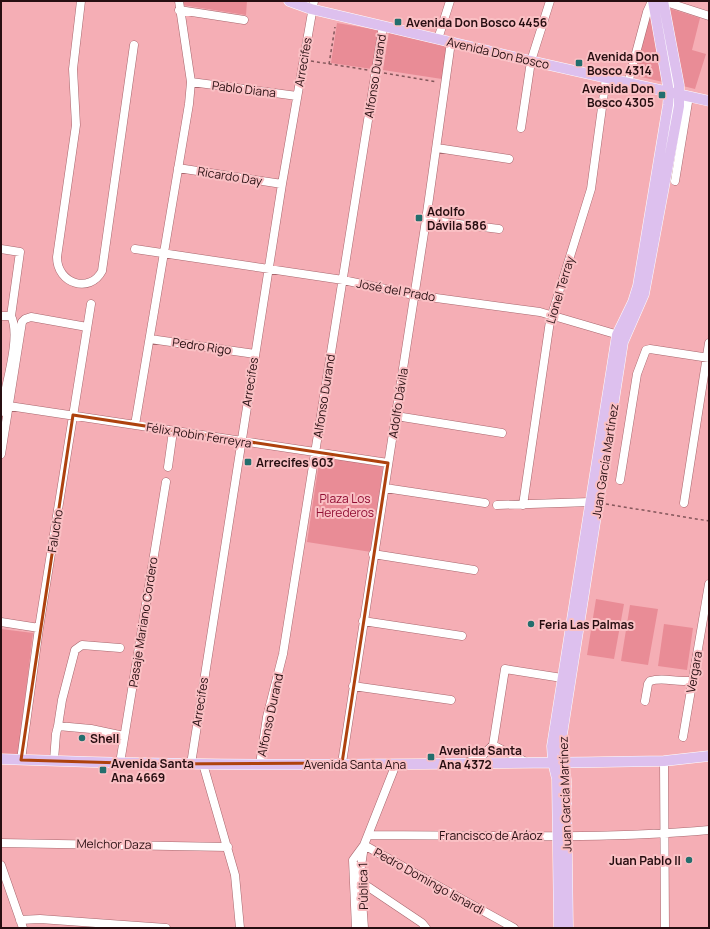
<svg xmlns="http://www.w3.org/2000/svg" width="710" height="929" font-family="Manrope,sans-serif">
<rect width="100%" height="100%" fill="#f5aeb5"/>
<path fill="#e98c96" d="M181,1h66l-1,14 -64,-10z
M662,6l38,12 -8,32 14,4 -11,35 -16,-4z
M652,8l15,75 -34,-8z
M337,23l41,7 -6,39 -41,-6z
M389,32l58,13 -5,34 -59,-9z
M320,456l63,11 -12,85 -64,-10z
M596,599l28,5 -10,55 -27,-4z
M630,605l28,4 -10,56 -27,-4z
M664,624l29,4 -6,42 -29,-4z
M1,629l32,4 -15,124 -17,-1z"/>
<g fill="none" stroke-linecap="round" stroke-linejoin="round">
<defs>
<path id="minor" d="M81,1l-8,68 3,56 -19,132c0,27 33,37 45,14l32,-226
M663,1l46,15
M179,10l65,10
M438,39l12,-38
M191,82l106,14
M628,83l19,-71 5,-11
M521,128l10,-67 19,-60
M437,148l72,11
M178,168l104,16
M675,181l14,-85
M426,220l73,9
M1,249l19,3 -9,64h-10
M135,249l208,31 71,15 126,17 82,24
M150,339l105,15
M1,401l2,1 -2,10
M3,402c4,-22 18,-67 8,-86
M9,406l379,57
M396,416l106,17
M135,425l54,-321 2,-22 -12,-81
M1,454l21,-132 3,-3 6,-2 56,10
M168,467l5,-36
M620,480l17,-106 9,-24 4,-1 59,9
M385,488l100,15
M684,503l25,-160
M497,505l93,-3
M523,505l27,-184 41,-132 15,-111
M373,554l101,16
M363,621l99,15
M1,622l38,6
M353,686l98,14
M645,701l3,-17 2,-3c15,-5 28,3 43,-1
M58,726l4,-26 13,-50 7,-5 38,3
M683,737l26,-153
M493,745l12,-76 57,9
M21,760l18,-132 52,-324
M54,760l2,-26 2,-8 33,3 33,7
M664,761l1,167
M468,762l14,-6 11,-11 33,17
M120,763l46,-281
M342,763l84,-543 25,-178
M191,764l91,-580 32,-183
M203,764l32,111 5,53
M260,764l7,-47 16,-63 100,-628
M368,835c113,0 228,5 341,-5
M1,843l227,4
M364,845l150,83
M364,846l-4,27 4,55
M1,865l22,63
M361,882l61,41 4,5
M20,920l20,-1 126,9
M356,928l-3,-68 11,-15 32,-81"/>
<path id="major" d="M289,1l22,8 220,52 178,40
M1,759c221,9 442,5 663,2l45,-5
M559,928l-2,-149 -4,-17 -1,-16 65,-411 16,-33 5,-16 30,-181 1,-13 -16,-91
M568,928l-2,-148 -5,-39 62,-399 21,-48 35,-188v-21l-16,-84"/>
</defs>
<use href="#minor" stroke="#a8676e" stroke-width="9"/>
<use href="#major" stroke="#fff" stroke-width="11"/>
<path stroke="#84575b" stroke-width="1.5" stroke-dasharray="3 3" stroke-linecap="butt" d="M311,61l57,9
M329,64l6,-37
M384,73l53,9
M606,504l103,17"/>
<use href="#minor" stroke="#fff" stroke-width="8"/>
<use href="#major" stroke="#ddc0ee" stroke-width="10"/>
</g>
<path fill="none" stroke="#ae420e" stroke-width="3" stroke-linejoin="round" d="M73,415l315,48 -46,300 -185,1 -136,-4z"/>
<g fill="#236e6d" stroke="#fac0c4" stroke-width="1.5">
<rect x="394" y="18" width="8" height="8" rx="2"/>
<rect x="575" y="59" width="8" height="8" rx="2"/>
<rect x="658" y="91" width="8" height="8" rx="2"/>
<rect x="415" y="214" width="8" height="8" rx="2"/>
<rect x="244" y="458" width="8" height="8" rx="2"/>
<circle cx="531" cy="624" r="4"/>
<circle cx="82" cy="738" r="4"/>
<rect x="427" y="753" width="8" height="8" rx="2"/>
<rect x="99" y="766" width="8" height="8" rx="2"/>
<circle cx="689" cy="860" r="4"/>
</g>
<g text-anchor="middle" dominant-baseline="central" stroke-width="4" stroke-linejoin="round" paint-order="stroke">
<g font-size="12" font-weight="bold" fill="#270e11" stroke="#fac0c4" text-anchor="start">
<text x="406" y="22">Avenida Don Bosco 4456</text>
<text x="587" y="56">Avenida Don<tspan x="587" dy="14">Bosco 4314</tspan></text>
<text x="654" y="88" text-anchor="end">Avenida Don<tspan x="654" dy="14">Bosco 4305</tspan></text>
<text x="427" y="211">Adolfo<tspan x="427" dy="14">Dávila 586</tspan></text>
<text x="256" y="462">Arrecifes 603</text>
<text x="539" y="624">Feria Las Palmas</text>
<text x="90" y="738">Shell</text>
<text x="439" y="750">Avenida Santa<tspan x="439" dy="14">Ana 4372</tspan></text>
<text x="111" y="763">Avenida Santa<tspan x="111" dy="14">Ana 4669</tspan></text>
<text x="681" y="860" text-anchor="end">Juan Pablo II</text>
</g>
<g font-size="12" fill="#270e11" stroke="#fac0c4">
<text transform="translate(498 53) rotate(13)">Avenida Don Bosco</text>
<text transform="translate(303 62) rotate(-80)">Arrecifes</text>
<text transform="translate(375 76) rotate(-81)">Alfonso Durand</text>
<text transform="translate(244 89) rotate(7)">Pablo Diana</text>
<text transform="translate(230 176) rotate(9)">Ricardo Day</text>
<text transform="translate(396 290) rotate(10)">José del Prado</text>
<text transform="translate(560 290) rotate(-73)">Lionel Terray</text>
<text transform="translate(202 346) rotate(8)">Pedro Rigo</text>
<text transform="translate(250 382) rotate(-81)">Arrecifes</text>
<text transform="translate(324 396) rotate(-81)">Alfonso Durand</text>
<text transform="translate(398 403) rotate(-81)">Adolfo Dávila</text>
<text transform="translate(199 435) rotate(9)">Félix Robin Ferreyra</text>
<text transform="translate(605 461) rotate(-81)">Juan García Martínez</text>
<text transform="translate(55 531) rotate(-81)">Falucho</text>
<text transform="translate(143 622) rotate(-81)">Pasaje Mariano Cordero</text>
<text transform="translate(694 672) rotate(-80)">Vergara</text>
<text transform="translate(200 702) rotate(-81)">Arrecifes</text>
<text transform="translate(270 715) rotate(-78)">Alfonso Durand</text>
<text x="355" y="764">Avenida Santa Ana</text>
<text transform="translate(565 794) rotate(-92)">Juan García Martínez</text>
<text x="491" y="835">Francisco de Aráoz</text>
<text transform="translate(114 844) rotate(1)">Melchor Daza</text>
<text transform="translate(429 881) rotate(29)">Pedro Domingo Isnardi</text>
<text transform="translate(363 886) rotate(-91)">Pública 1</text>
</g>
<g font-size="12" fill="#910f34" stroke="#fac0c4">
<text x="345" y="498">Plaza Los<tspan x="345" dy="14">Herederos</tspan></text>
</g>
</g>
<rect width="710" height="929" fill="none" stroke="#270e11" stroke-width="4"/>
</svg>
